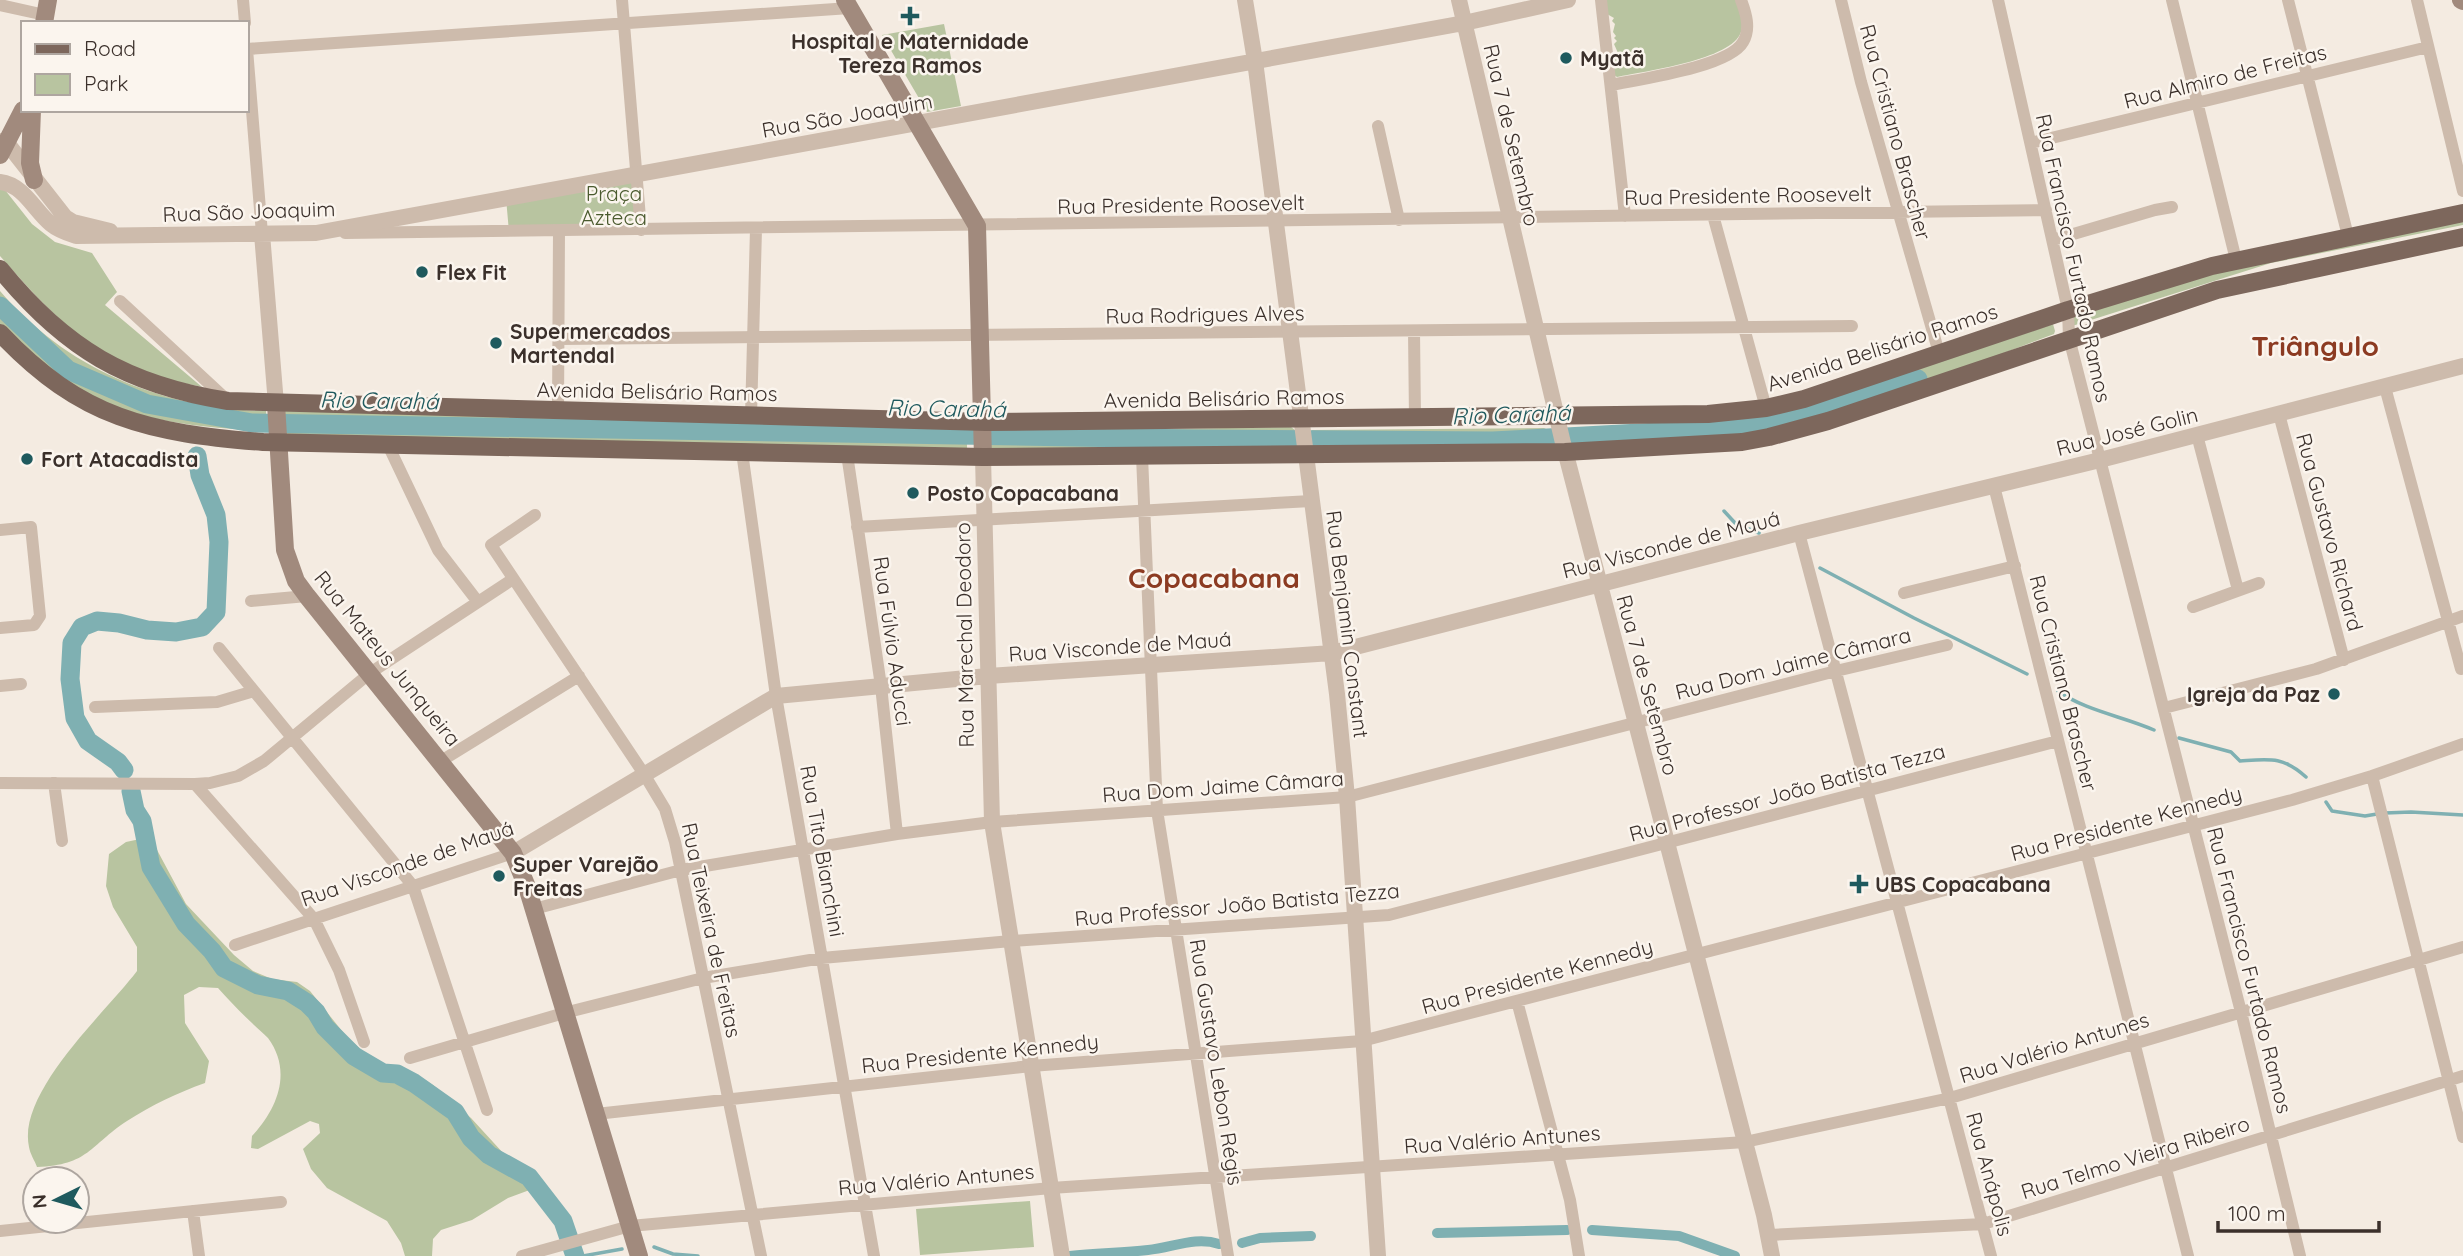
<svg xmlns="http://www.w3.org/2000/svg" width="2463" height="1256" font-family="Quicksand,sans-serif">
<rect width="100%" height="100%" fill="#f4ebe1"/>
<path fill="#b8c4a0" d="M1606,0h131c3,10 7,20 4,32 -9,28 -96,39 -124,45l-3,-2 -2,-15 6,-7 -4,-9 3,-3 -3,-3 2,-2 -3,-4 2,-8 -3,-3 2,-3 -7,-4z
M944,24l17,82 -34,6 -45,-77z
M637,174l4,56 -132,2 -3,-34z
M0,190h5l27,34 23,18 37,11 25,39 -12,13 97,82c-17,-4 -36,-6 -52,-11 -61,-20 -109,-73 -150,-120z
M2463,218v7l-192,38 -199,63 -1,-11 175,-54z
M0,291c67,79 165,118 266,120l1,20c-70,-4 -147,-9 -205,-52 -22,-16 -42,-35 -62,-52z
M2053,324l2,7 -1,3 -92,35 -201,64 -190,14 -1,-19 109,-5 148,-24z
M285,410l682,20v20l-682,-14z
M1291,427l4,3 1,20 -313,2 -1,-20z
M1544,428l4,2 3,13 -4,2 -236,2 -1,-15 2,-2z
M140,839l16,9 30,56 48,51 19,16 19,8 25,3 13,9 36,45 20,18 24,14 27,7 16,10 38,33 33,36 36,25 -5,9 -27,10 -36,22 -31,10 -8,9 -1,17h-27l-4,-13 -14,-22 -60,-33 -16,-19 -8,-20 17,-16 -1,-9 -9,-3 -52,28 -7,-1 1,-12c25,-27 41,-64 16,-98 -5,-5 -11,-10 -16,-15 -12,-11 -23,-23 -34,-35l-19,-1 -15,8 1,28 24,38 -4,22c-28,10 -53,22 -78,38 -38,25 -38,44 -90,46 -2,-6 -7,-13 -8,-20 -12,-55 77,-135 108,-176v-24l-24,-40 -7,-21 3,-32 17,-12z
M1030,1201l4,46 -114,8 -4,-46z"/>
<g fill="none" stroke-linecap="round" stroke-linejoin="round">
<path stroke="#7fb0b2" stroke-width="3.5" d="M1667,431l1,8
M1724,511l12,13 23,9
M1820,568l94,50 113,56
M2058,691c28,20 64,25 96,39
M2179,738l52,14 9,9c29,-2 43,-5 66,16
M2326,802l6,9 33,5 12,-2
M2385,813l26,-1 52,3
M654,1247l19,7 25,2
M583,1256l39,-7"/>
<path stroke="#7fb0b2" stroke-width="10" d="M1592,1230l87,6 56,20
M1437,1233l130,-3
M1242,1243l18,-5 51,-2
M1070,1256c26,-3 52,-3 78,-6 24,-2 47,-14 71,-6"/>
<path stroke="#7fb0b2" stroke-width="19" d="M0,306l68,64 79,34 105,19 941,16 300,2 202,-11 80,-9 143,-42
M124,770l-6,-8 -30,-21 -13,-23 -5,-39 2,-36 10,-16 15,-6 22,2 28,7 29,2 26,-5 14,-15 3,-70 -3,-27 -16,-40 -3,-19
M131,791l4,19 7,11 9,46 35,57 26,27 12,17 34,17 30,6 19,12 9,9 9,15 29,29 29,17 14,1 17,9 41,29 16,26 18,17 40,22 34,44 12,35"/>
<path stroke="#cdbbac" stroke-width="12" d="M243,0l2,23
M622,0l19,230
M1601,0l24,216
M1841,0l20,82 78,271
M1998,0l70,310 1,28 172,674 59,244
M2172,0l64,260
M2288,0l60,236
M2417,0l46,191
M0,5l45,10
M247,49l603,-41
M247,49l15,185
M1611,85c29,-6 118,-18 132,-43 8,-13 3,-29 -2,-42
M1378,126l21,94
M2031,143l397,-96
M1713,215l53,193
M345,233l1701,-23
M2053,240l102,-30 17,-3
M120,301l108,100
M1414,331l1,88
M559,339l1293,-13
M2385,387l76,282
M558,412l1,-181
M2279,414l65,246
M751,416l5,-187
M2197,435l41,155
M388,445l50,105 40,52
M742,452l34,244 98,560
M847,454l34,232 16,148
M1142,456l15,354 71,446
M1994,486l194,770
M535,515l-44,30 153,229 21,35 10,33 86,414
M857,527l454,-26
M0,530l31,-3 9,89 -6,9 -34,3
M1799,533l192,723
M1904,593l111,-27
M251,601l56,-5
M2193,607l66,-24
M219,648l194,238 74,224
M0,686l21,-2
M95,707l122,-5 37,-11
M2164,708l152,-39 147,-53
M441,761l138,-85
M2372,776l91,361
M0,783l195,1 15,-1 28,-7 26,-15 106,-88 143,-94
M54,783l8,58
M195,784l119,135 25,51 25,72
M534,909l147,-39 216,-36 95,-12 355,-25 489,-126 111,-26
M235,945l278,-92
M1517,1001l53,199 9,56
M410,1058l154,-45 139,-35 119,-20 189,-17 378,-26 669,-174
M596,1114l435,-48 331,-25 930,-241 80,-24 91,-32
M193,1211l6,45
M0,1231l281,-29
M1769,1235l214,-11 480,-148
M522,1256l108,-30 421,-38 694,-46 205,-44 513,-151"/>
<path stroke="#cdbbac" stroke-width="16" d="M1245,0l10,61 82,633 10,103 31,459
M1459,0l104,443 201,772 8,41
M0,141l7,2 58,74 8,5 37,9
M0,182c24,3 34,28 51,42 7,6 16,9 25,12l240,-3 1148,-210 104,-23
M262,234l14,170
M983,457l9,365 70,434
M513,853l263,-157 212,-20 344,-23 467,-120 301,-73 363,-94"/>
<path stroke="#a18a7d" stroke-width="18" d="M845,0l132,226 6,231
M2461,0l2,1
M44,23l4,-23
M32,110l-2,53 4,17
M0,155l23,-45
M276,404l9,146 11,31 11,15 206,257 14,34 112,369"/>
<path stroke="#7d675c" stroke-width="18" d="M0,269c65,80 127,116 228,132l758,21 722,-8 58,-6 38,-9 264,-89 144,-44 251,-53
M0,333c81,86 149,100 263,109l720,15 582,-5 177,-10 27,-5 59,-16 389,-131 246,-53"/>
</g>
<g fill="#1f5a5e" stroke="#fbf5ee" stroke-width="2.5">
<path d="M906.5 5.5h7v7h7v7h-7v7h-7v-7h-7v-7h7z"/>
<circle cx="1566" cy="58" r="7"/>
<circle cx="422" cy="272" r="7"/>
<circle cx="496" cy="343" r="7"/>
<circle cx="27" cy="459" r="7"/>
<circle cx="913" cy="493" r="7"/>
<circle cx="2334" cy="694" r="7"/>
<circle cx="499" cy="876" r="7"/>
<path d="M1855.5 873.5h7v7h7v7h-7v7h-7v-7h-7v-7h7z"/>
</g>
<g text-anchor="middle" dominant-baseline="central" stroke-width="5" stroke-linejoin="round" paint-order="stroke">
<g font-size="21" font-weight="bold" fill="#3b302b" stroke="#fbf5ee" text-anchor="start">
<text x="910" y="41" text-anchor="middle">Hospital e Maternidade<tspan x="910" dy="24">Tereza Ramos</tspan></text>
<text x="1580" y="58">Myatã</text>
<text x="436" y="272">Flex Fit</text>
<text x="510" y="331">Supermercados<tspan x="510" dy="24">Martendal</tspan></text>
<text x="41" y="459">Fort Atacadista</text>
<text x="927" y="493">Posto Copacabana</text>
<text x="2320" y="694" text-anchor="end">Igreja da Paz</text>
<text x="513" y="864">Super Varejão<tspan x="513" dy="24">Freitas</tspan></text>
<text x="1875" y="884">UBS Copacabana</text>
</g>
<g font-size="21" fill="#3b302b" stroke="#fbf5ee">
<text transform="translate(2225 76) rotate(-14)">Rua Almiro de Freitas</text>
<text transform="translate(847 115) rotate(-10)">Rua São Joaquim</text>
<text transform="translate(1896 132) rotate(75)">Rua Cristiano Brascher</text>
<text transform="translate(1512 135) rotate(77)">Rua 7 de Setembro</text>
<text transform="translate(1748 195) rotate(-1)">Rua Presidente Roosevelt</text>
<text transform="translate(1181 204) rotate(-1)">Rua Presidente Roosevelt</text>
<text transform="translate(249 211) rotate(-2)">Rua São Joaquim</text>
<text transform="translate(2074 258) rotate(78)">Rua Francisco Furtado Ramos</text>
<text transform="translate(1205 314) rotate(-1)">Rua Rodrigues Alves</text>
<text transform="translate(1882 347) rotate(-18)">Avenida Belisário Ramos</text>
<text transform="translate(657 391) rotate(1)">Avenida Belisário Ramos</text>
<text transform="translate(1224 398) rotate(-1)">Avenida Belisário Ramos</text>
<text transform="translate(2127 431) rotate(-14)">Rua José Golin</text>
<text transform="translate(2330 532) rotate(75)">Rua Gustavo Richard</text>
<text transform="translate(1671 544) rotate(-14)">Rua Visconde de Mauá</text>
<text transform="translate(1348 624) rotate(83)">Rua Benjamin Constant</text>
<text transform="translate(964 635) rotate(-91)">Rua Marechal Deodoro</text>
<text transform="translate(893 641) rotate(82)">Rua Fúlvio Aducci</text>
<text transform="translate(1120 646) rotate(-4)">Rua Visconde de Mauá</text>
<text transform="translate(388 658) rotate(51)">Rua Mateus Junqueira</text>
<text transform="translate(1793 663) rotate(-14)">Rua Dom Jaime Câmara</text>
<text transform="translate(2064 683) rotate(76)">Rua Cristiano Brascher</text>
<text transform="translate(1648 685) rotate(75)">Rua 7 de Setembro</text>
<text transform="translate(1223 786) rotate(-4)">Rua Dom Jaime Câmara</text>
<text transform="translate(1787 792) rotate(-15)">Rua Professor João Batista Tezza</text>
<text transform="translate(2126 823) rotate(-15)">Rua Presidente Kennedy</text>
<text transform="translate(823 851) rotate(80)">Rua Tito Bianchini</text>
<text transform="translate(407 863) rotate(-19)">Rua Visconde de Mauá</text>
<text transform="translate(1237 904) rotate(-5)">Rua Professor João Batista Tezza</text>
<text transform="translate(712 930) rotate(78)">Rua Teixeira de Freitas</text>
<text transform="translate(2250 970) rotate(76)">Rua Francisco Furtado Ramos</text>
<text transform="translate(1537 976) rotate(-15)">Rua Presidente Kennedy</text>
<text transform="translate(2054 1047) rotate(-17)">Rua Valério Antunes</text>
<text transform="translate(980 1053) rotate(-6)">Rua Presidente Kennedy</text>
<text transform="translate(1217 1062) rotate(81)">Rua Gustavo Lebon Régis</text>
<text transform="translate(1502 1139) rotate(-4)">Rua Valério Antunes</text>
<text transform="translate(2135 1157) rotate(-17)">Rua Telmo Vieira Ribeiro</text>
<text transform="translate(1990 1174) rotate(75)">Rua Anápolis</text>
<text transform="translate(936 1179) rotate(-5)">Rua Valério Antunes</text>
</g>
<g font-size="21" fill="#4a5a2e" stroke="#fbf5ee">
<text x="614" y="193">Praça<tspan x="614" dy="24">Azteca</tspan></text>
</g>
<g font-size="23" font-style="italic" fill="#1f5a5e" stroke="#fbf5ee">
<text transform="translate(379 400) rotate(1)">Rio Carahá</text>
<text transform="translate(946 408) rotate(1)">Rio Carahá</text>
<text transform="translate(1511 414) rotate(-2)">Rio Carahá</text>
</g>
<g font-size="28" font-weight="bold" fill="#8c3b22" stroke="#fbf5ee">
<text x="2315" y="345">Triângulo</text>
<text x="1214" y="577">Copacabana</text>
</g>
</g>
<rect x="21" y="21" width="228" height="91" fill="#fbf5ee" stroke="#aea6a0" stroke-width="2"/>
<rect x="35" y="44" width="35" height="10" fill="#7d675c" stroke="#aea6a0" stroke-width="2"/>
<text x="84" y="56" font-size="21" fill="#3b302b">Road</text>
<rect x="35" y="74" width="35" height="21" fill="#b8c4a0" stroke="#aea6a0" stroke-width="2"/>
<text x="84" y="91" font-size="21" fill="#3b302b">Park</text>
<g transform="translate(56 1200) rotate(265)"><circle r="33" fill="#fbf5ee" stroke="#aea6a0" stroke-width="2"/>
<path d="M0-5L12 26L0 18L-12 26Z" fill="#1f5a5e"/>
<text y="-10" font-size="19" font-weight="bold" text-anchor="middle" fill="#3b302b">N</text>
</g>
<path d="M2218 1221v10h161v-10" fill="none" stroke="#3b302b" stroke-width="3.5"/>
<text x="2228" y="1221" font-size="21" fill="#3b302b" stroke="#fbf5ee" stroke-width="5" paint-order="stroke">100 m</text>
</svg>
